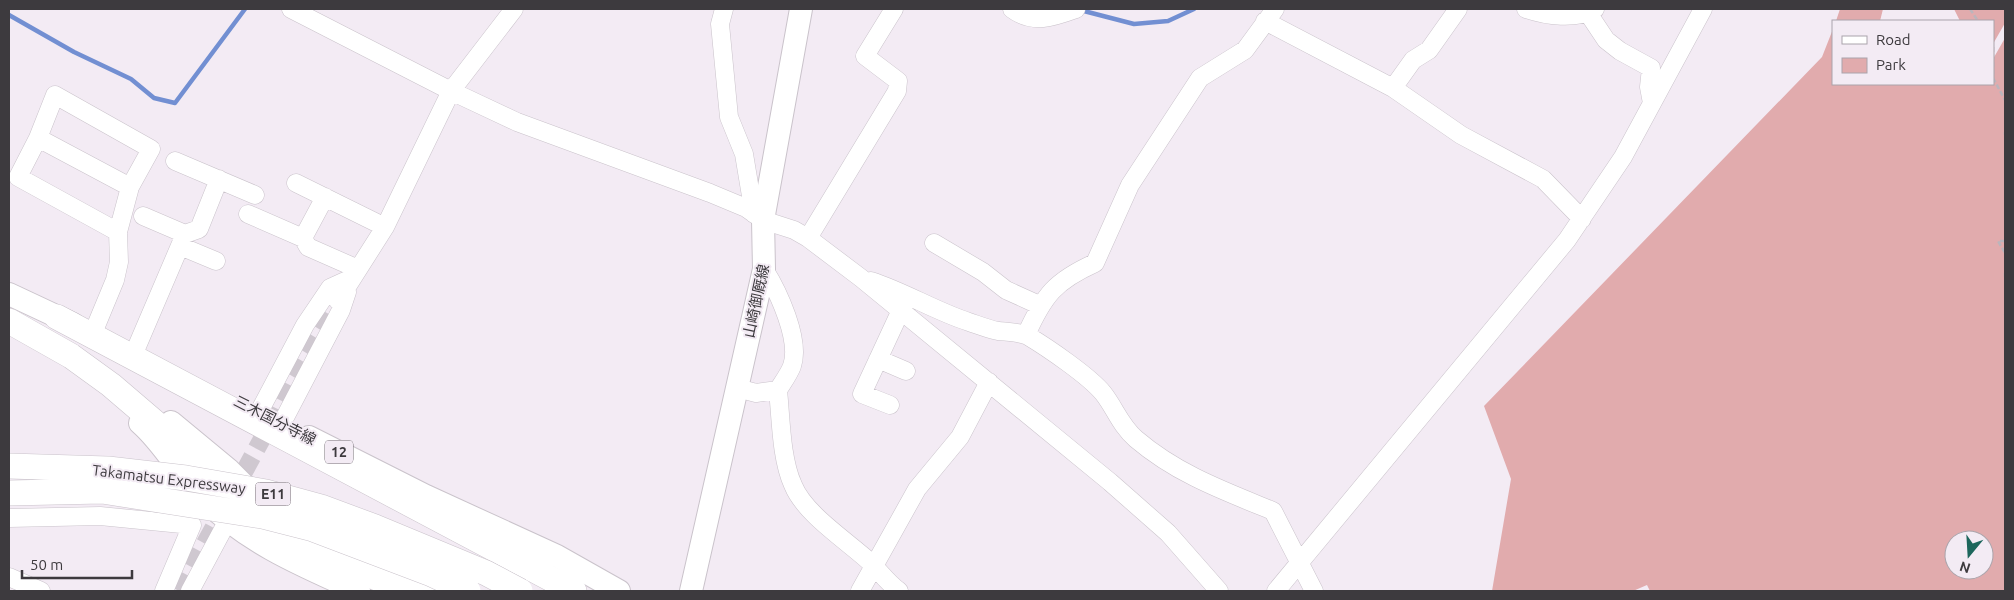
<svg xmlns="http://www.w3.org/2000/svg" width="2014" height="600" font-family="Ubuntu,'Noto Sans JP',sans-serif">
<rect width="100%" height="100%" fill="#f3ebf4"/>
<path fill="#e1abad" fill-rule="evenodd" d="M1840,9h43l-3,12h-44z
M1954,9h51v14l-12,21v-23h-33z
M1833,29v55h160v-25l12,-21v553h-355l-3,-6 -14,6h-141l19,-112 -27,-73 338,-349zM1954,540h30v30h-30z"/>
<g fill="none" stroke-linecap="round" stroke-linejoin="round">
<path stroke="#728fd2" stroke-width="4.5" d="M1080,10l54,14 34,-3 26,-12
M9,15l65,37 57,27 23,19 21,5 70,-94"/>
<path stroke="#cfc8d0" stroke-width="18" stroke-dasharray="18 9" stroke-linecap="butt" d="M179,591l84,-154 28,-57 42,-70"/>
<defs>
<path id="minor" d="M291,9l160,82 66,31 193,71 36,15 17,12 31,10 14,8 53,40 249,204 58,51 51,58
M724,9l-4,15 9,93 15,37 10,60
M1012,9c21,16 42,8 64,0
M1526,9c20,7 50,11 69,0
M1588,13l18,27 14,11 31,17 -2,19 3,16
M1265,21l128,67 68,47 82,44 39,40
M1393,88l20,-28 16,-10 29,-41
M38,138l92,49
M175,161l80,34
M296,183l89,44
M248,214l55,24 5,9 50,22
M143,216l42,18
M303,238l22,-41
M808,238l89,-147 1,-10 -33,-25 29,-47
M934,243l49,29 23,18 33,15
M180,246l36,15
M871,281c34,11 64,30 98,41 9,3 19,7 29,9 9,1 22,1 30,5 20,12 61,40 75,57 12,15 17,32 33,46 41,35 88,52 137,72l41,80
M338,301l47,-74 66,-136 63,-82
M93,333l22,-53 4,-18 -1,-30 12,-45 21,-38 -96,-54 -17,43 -20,39 100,55
M1026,335c18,-40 29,-54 69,-72l35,-78 70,-107 45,-28 30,-41
M135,351l50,-117 14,-5 20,-50
M878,359l28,12
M737,388l19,5 22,-3c5,-8 11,-16 14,-24 9,-26 -14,-75 -28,-97
M778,390c3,29 3,69 15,95 12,30 56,57 79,79 9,9 16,19 27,27
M890,405l-28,-11 39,-84
M259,412l46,-87 25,-37 22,-10
M282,423l59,-113 6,-18
M9,518l91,-2 92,9 -28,66
M9,577l32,14
M190,591l38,-71
M860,591l57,-102 43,-52 29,-55
M1276,591l291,-351 56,-83 80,-148"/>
<path id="major" d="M9,294l64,30
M171,422l58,48 25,25
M140,423c23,20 37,47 58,70 43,47 104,73 161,98
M309,437l117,59 131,60 62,35
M391,569l46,22
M691,591l73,-322 -1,-49 38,-211"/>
<path id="highway" d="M57,317l517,274
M9,321l62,35 40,29 69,59 43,49
M251,517l54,30 102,44"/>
</defs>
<use href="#minor" stroke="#cac3cb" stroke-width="19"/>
<use href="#major" stroke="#cac3cb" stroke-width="24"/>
<use href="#highway" stroke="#cac3cb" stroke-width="26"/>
<path stroke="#bbb5bc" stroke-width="2.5" stroke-dasharray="5 2.5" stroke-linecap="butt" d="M1970,9l8,12
M1993,47v30
M1993,78l12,22
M2005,132v3
M2005,241h-7l7,12
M2005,273v4
M2005,314v1"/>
<use href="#minor" stroke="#fff" stroke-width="18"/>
<use href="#major" stroke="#fff" stroke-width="22"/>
<use href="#highway" stroke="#fff" stroke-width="25"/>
<defs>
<path id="highway-bridge" d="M9,466l99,3 78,9 80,14 55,15 54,20 111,46 34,18
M9,493l93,-2 160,25 51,13 116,44 39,18"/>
</defs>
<use href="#highway-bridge" stroke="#cac3cb" stroke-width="26" stroke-linecap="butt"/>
<use href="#highway-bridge" stroke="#fff" stroke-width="25"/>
</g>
<g text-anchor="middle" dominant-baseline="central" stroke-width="4" stroke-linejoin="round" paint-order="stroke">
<g fill="#f3ebf4" stroke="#746f75" stroke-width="1">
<rect x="325" y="440.5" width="28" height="23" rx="4"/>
<rect x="255.5" y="482.5" width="35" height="23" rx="4"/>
</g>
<g font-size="14" font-weight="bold" fill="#3d3a3e">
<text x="339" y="452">12</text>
<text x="273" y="494">E11</text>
</g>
<g font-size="15" fill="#3d3a3e" stroke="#f3ebf4">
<text transform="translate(756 301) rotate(-78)">山崎御厩線</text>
<text transform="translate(275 420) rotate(27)">三木国分寺線</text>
<text transform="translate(169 479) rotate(7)">Takamatsu Expressway</text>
</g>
</g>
<rect width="2014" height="600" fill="none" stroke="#3d3a3e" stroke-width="20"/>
<rect x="1832" y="20" width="162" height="65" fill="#f3ebf4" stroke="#aaa4ab"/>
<rect x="1842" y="36" width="25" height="8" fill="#ffffff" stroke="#aaa4ab"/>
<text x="1876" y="45" font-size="15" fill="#3d3a3e">Road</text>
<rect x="1842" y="58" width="25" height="15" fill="#e1abad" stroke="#aaa4ab"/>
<text x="1876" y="70" font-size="15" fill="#3d3a3e">Park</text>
<g transform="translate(1969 555) rotate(198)"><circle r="24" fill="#f3ebf4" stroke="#aaa4ab"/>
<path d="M0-4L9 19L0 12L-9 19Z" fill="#1d665c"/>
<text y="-8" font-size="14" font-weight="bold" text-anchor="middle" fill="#3d3a3e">N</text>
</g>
<path d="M22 570v8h110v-8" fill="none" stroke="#3d3a3e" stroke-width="2.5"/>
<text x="30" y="570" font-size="15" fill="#3d3a3e" stroke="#f3ebf4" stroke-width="4" paint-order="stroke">50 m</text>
</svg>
